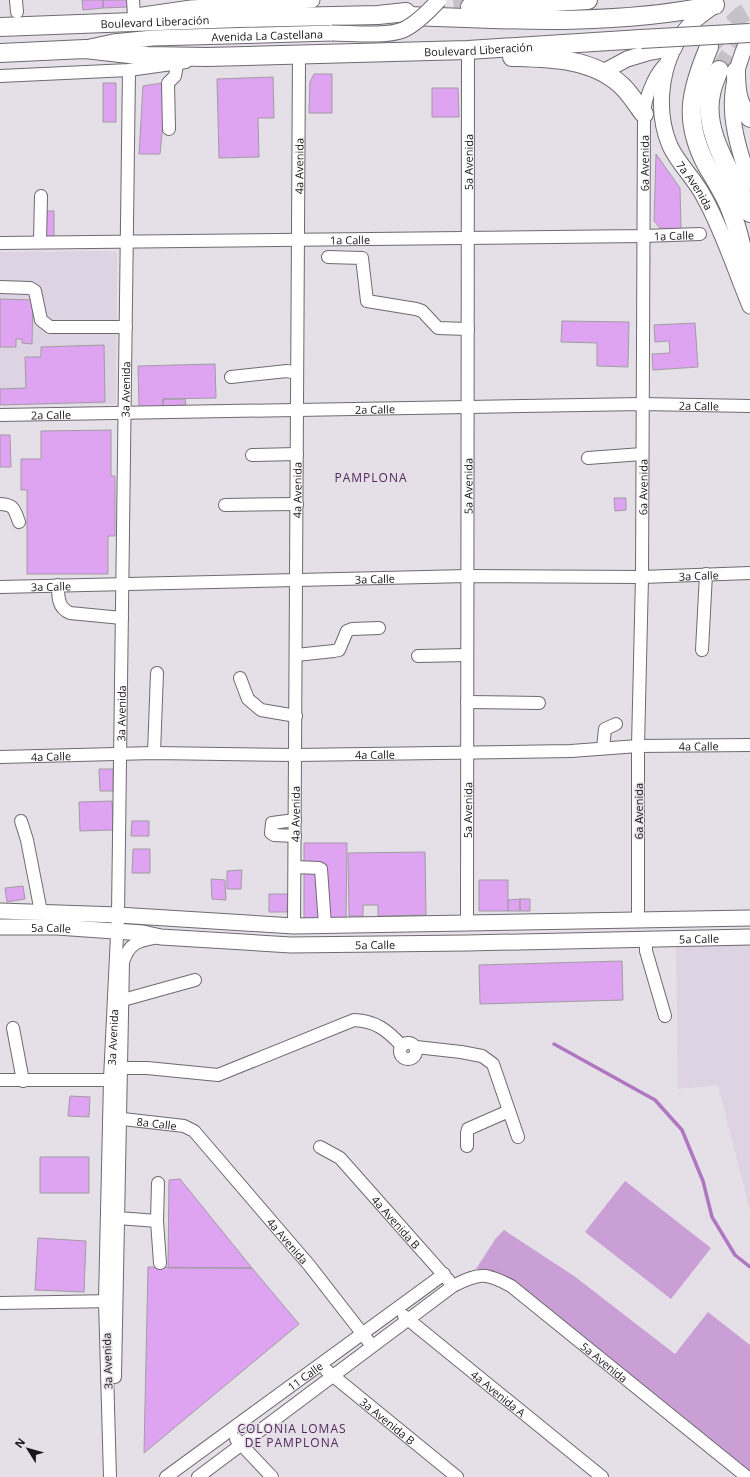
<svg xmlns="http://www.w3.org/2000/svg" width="750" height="1477" font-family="'Open Sans',sans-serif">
<rect width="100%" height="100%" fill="#e5dfe7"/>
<path fill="#ded3e2" d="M117,251l-1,153 -116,1v-153z
M750,938v273l-32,-126 -40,4 -2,-149z"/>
<path fill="#c99fd6" d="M625,1181l86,67 -40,51 -86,-67z
M504,1230l70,46 101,78 33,-42 42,33v129l-17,-17 -232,-183 -25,-5 20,-31z"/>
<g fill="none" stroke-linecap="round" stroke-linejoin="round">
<path stroke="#b077c1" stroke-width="3.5" d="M554,1044l101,56 27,30 21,51 9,36 23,38 15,12"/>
</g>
<path fill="#dfa4f1" stroke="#a19ca3" d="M82,0h21v8l-20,2z
M103,0h24l1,7 -25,1z
M314,74h18v39h-23l1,-31z
M273,77l1,41h-16l1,39 -40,1 -2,-79z
M103,83h13v39h-13z
M162,83l2,29 -4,42h-21l4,-68z
M432,88h26l1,29h-27z
M656,154l24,34 1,41 -21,-1 -6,-7z
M44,211h10v27h-11z
M0,299l33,1 -1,44 -10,-1v-4h-6v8h-16z
M562,321l67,1 -1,45 -31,-1v-23l-36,-1z
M695,323l3,44 -45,3 -1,-16 18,-1 -1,-12 -14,1 -1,-17z
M104,345l1,57 -105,3v-16l26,-1 -1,-31h16v-10z
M215,364l1,34 -53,1v7l-24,1 -1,-41z
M163,399h22l1,6 -23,1z
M111,430v46h4v60h-7v38h-81v-84h-6v-31h20v-28z
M0,435h10l1,32h-11z
M614,498h12v12l-11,1z
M99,769h14v22h-13z
M112,801l1,29 -33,1 -1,-29z
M132,821h17v15h-18z
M304,843h43l-1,77h-42z
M133,849h17v24h-18z
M425,852l1,63 -48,1v-11h-15v11h-14l-1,-63z
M242,870l-1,19h-14v-18z
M211,879l14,1 1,20 -14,-1z
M479,880h29v31h-29z
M23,886l2,13 -18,3 -2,-14z
M269,894h19l-1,18h-18z
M520,899h10v12h-10z
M520,899v12h-12v-11z
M622,961l1,39 -143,4 -1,-39z
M70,1096l20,1 -1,20 -21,-1z
M40,1157h49v36h-49z
M180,1179l72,89h-84l1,-88z
M38,1238l48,3 -2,51 -49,-2z
M148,1267l104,1 47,56 -155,129z"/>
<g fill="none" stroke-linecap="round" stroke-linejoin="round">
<path stroke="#c6c1c8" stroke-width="18" stroke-dasharray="18 9" stroke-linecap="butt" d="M427,11l43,-4
M713,43l28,-28 9,-5
M719,70l17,-25 14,-15"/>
<defs>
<g id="minor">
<path d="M16,0l1,12"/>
<path d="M133,0l1,16"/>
<path d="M0,76l129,-6 57,-8"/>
<path d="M169,129l-1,-46 7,-7 2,-11"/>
<path d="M40,242l1,-46"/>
<path id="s1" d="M0,243l643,-7 57,-2"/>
<path d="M328,257l34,1 5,43 49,8 6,2 16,17 30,1"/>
<path d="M0,287l30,1 5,3 6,29 9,7h76"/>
<path d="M231,377l56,-6 10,2"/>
<path id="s2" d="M0,415l642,-11 108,2"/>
<path d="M252,455l45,-1"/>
<path d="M588,458l54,-4"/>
<path d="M0,504c15,1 14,5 19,18"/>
<path d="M225,505l72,-1"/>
<path d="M58,585c0,12 0,23 12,28l52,5"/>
<path id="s3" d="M0,587l468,-11 174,1 108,-4"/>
<path d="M702,650l4,-76"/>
<path d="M296,655l38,-4 5,-1 8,-19 5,-2 27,-1"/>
<path d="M418,656l49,-1"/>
<path d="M240,678l8,21 13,11 35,6"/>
<path d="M467,702l72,1"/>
<path d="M603,748l2,-19 11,-5"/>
<path d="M154,753l3,-80"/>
<path id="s4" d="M0,757l154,-4 141,2 276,-4 67,-5 112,-1"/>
<path d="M21,821l6,19 14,72"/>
<path d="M295,836l-21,-1 -3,-2 1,-10 23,-3"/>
<path d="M295,867l24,1 2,1 4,56"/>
<path id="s5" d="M638,919v-173l4,-169 2,-463c1,-16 9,-37 20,-49"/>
<path id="s6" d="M467,922l1,-872"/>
<path id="s7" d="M294,926l5,-871"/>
<path d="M646,940v11l19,65"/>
<path d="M123,1000l72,-20"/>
<path d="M13,1028l10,53"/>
<circle cx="408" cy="1051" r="8"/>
<path d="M416,1047l45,5 21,4 11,8 25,73"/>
<path d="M121,1068h26l71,7 136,-55c22,1 33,10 48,26"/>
<path d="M0,1080h117"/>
<path id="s8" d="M114,1118l70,8 10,5 115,134 63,81"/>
<path d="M467,1146v-13l1,-4 41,-18"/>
<path id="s9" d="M320,1147l20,11 109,123"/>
<path d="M118,1218l39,3 1,-38"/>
<path d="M157,1221l3,42"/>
<path d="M0,1303l113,-2"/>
<path id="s10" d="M404,1316l198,161"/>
<path id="s11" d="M326,1370l131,107"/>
<path d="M115,1377l8,-415c7,-21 16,-21 36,-25"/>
<path d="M236,1439l36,38"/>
<path id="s12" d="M110,1477l-5,-176 5,-222 8,-164 11,-845"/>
<path id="s13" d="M166,1477l278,-203"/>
<path id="s14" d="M198,1477l255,-191c26,-13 32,-14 58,0l236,191"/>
</g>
<g id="major">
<path id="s15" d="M715,5c-12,9 -24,16 -32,28 -23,31 -28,78 -13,113 9,19 25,33 34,51 19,34 31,73 46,109"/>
<path d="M136,16l55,-8 121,-8"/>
<path d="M750,35c-27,59 -20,89 0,148"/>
<path id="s16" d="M90,47l23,-5 40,-4 179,-5"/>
<path d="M603,72l24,-13 20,-6 27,-5"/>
<path d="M0,911l118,4 176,11 456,-8"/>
<path id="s17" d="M0,927h57l86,6 18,4 130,8 176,-2 283,-6"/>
</g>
<g id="highway">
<path d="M470,7l118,-7"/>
<path d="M409,16c102,4 206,10 306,-11"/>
<path id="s18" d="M0,27l239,-9 139,-3 28,-3"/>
<path d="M709,47c-19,45 -26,74 -2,119 8,13 16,26 22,40 12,29 16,58 21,88"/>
<path id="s19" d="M0,53l85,-4 62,7 60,1 261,-7 173,-11"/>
<path d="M512,57c37,1 80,1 109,28 9,8 15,19 23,29"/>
<path d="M719,70c-3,8 -7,16 -8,24 -9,41 24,82 39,119"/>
<path d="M736,71c0,17 1,34 14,47"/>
</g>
</defs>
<use href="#minor" stroke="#6f6971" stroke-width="14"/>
<use href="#major" stroke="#6f6971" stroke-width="17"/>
<use href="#highway" stroke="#6f6971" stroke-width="20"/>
<use href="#minor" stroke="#fff" stroke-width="12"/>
<use href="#major" stroke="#fff" stroke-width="15"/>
<use href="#highway" stroke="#fff" stroke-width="18"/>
<defs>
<path id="major-bridge" d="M332,33c20,0 53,4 71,-3 13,-6 26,-19 36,-30"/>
<path id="highway-bridge" d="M641,39l109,-6"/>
</defs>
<use href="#major-bridge" stroke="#6f6971" stroke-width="17" stroke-linecap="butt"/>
<use href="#highway-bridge" stroke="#6f6971" stroke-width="20" stroke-linecap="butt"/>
<use href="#major-bridge" stroke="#fff" stroke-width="15"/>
<use href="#highway-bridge" stroke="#fff" stroke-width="18"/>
</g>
<g text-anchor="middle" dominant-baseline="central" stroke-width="3" stroke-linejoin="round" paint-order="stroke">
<g font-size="11" fill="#181619" stroke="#e5dfe7">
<text stroke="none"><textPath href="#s18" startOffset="155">Boulevard Liberación</textPath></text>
<text stroke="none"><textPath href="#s16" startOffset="178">Avenida La Castellana</textPath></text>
<text stroke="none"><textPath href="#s19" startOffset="479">Boulevard Liberación</textPath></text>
<text stroke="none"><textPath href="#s6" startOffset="760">5a Avenida</textPath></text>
<text stroke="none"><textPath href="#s5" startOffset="756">6a Avenida</textPath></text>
<text stroke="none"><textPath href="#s7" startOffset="760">4a Avenida</textPath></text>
<text stroke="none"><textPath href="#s15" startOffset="208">7a Avenida</textPath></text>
<text stroke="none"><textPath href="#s1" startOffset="674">1a Calle</textPath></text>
<text stroke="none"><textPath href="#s1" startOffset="350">1a Calle</textPath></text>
<text stroke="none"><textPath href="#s12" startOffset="1088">3a Avenida</textPath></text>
<text stroke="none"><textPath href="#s2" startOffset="699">2a Calle</textPath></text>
<text stroke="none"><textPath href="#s2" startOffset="375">2a Calle</textPath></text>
<text stroke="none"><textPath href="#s2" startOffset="51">2a Calle</textPath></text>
<text stroke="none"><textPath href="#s6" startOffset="436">5a Avenida</textPath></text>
<text stroke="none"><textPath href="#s5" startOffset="432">6a Avenida</textPath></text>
<text stroke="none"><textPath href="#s7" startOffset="436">4a Avenida</textPath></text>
<text stroke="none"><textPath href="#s3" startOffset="699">3a Calle</textPath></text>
<text stroke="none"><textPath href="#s3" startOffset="375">3a Calle</textPath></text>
<text stroke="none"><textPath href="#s3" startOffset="51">3a Calle</textPath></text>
<text stroke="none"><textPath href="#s12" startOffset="764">3a Avenida</textPath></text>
<text stroke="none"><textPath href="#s4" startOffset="699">4a Calle</textPath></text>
<text stroke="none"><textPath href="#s4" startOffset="375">4a Calle</textPath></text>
<text stroke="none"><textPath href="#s4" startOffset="51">4a Calle</textPath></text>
<text stroke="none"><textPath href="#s6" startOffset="112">5a Avenida</textPath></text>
<text transform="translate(638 811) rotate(-90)">6a Avenida</text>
<text stroke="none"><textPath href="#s7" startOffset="112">4a Avenida</textPath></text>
<text stroke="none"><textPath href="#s17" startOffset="51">5a Calle</textPath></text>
<text stroke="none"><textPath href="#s17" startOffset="700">5a Calle</textPath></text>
<text stroke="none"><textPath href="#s17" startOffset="376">5a Calle</textPath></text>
<text stroke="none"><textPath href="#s12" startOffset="440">3a Avenida</textPath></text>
<text stroke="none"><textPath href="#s8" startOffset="43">8a Calle</textPath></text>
<text stroke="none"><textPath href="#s9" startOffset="108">4a Avenida B</textPath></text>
<text stroke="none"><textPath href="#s8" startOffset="226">4a Avenida</textPath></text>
<text transform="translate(107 1361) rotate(-92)">3a Avenida</text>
<text stroke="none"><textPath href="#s14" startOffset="501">5a Avenida</textPath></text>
<text stroke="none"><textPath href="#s13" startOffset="172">11 Calle</textPath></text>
<text stroke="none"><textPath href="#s10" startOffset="122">4a Avenida A</textPath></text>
<text stroke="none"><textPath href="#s11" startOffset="80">3a Avenida B</textPath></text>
</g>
<g font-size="12" letter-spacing="1" fill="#51275c" stroke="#e5dfe7">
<text x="371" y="477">PAMPLONA</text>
<text x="292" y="1428">COLONIA LOMAS<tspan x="292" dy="14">DE PAMPLONA</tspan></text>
</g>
</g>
<g transform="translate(28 1449) rotate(307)" stroke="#e5dfe7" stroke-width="3" paint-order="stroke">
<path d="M0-3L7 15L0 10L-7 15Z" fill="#181619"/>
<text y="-6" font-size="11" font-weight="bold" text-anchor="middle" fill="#181619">N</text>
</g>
</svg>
